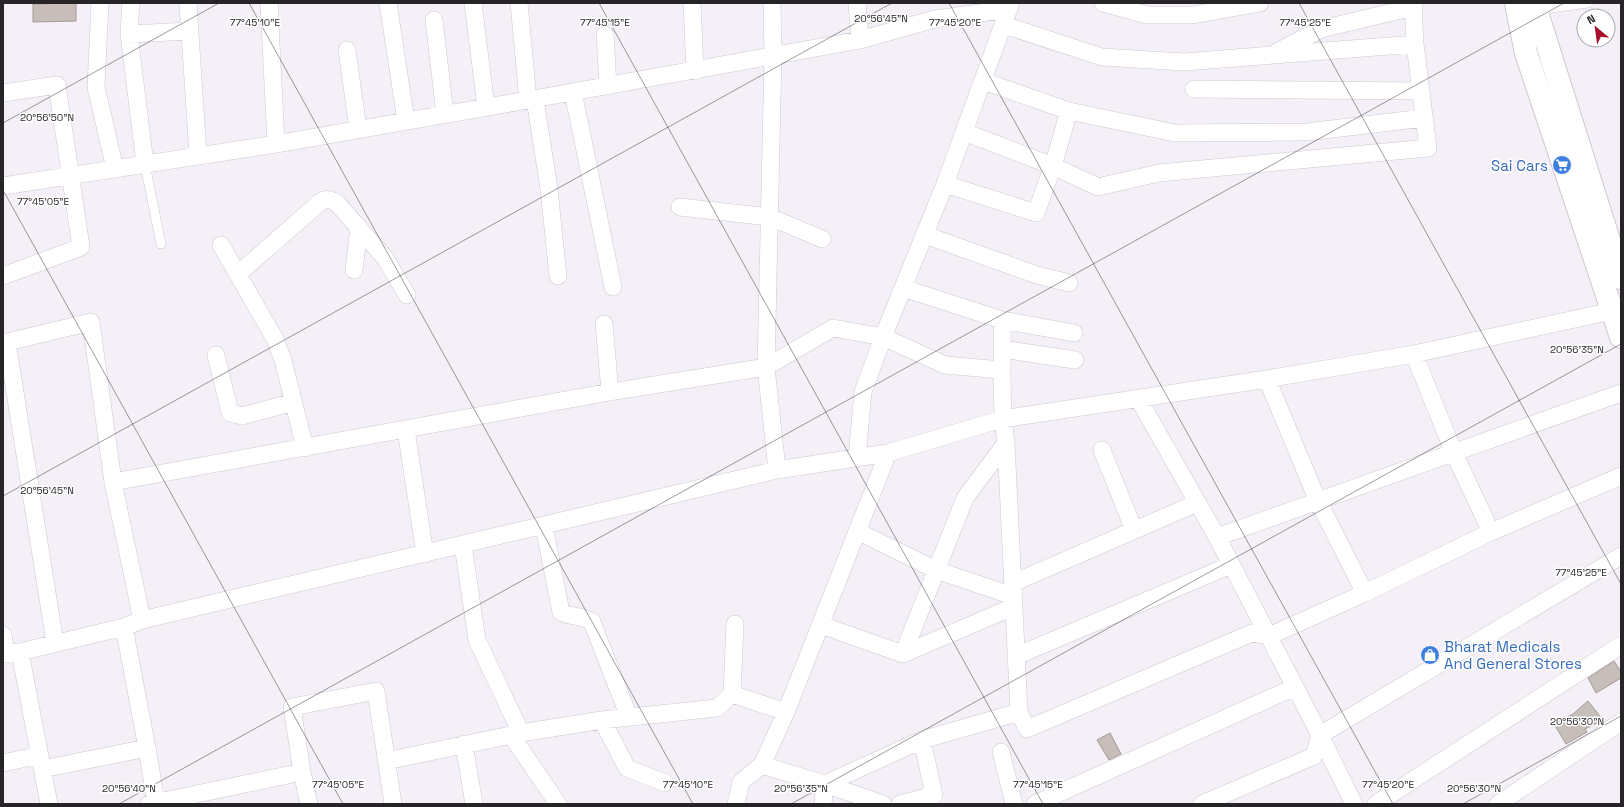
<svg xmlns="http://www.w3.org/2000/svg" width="1624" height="807" font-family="'Space Grotesk',sans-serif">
<rect width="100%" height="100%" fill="#f5f0f8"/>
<path fill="#c7bdb9" stroke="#a39a96" d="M76,3v18l-43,1v-18z
M1614,661l7,11v6l-25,15 -8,-15z
M1588,701l15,19 -18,9 2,3 -21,12 -12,-20 19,-10z
M1110,733l11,21 -12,6 -12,-20z"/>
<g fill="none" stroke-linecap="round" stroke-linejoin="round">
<defs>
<path id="lane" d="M1536,10l52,-7
M145,164l16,80"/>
<path id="street" d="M100,3l-4,84 19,82
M131,3l-2,31 16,130
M188,3l10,152
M269,3l7,141
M388,3l18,118
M473,3l13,104
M519,3l9,97
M692,3l3,68
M772,3l1,53 -7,311 11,103
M857,3l3,37
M1103,3l44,12h46l67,-12
M434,20l11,94
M1004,25l98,32 82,5 231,-18
M129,34l61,-3
M605,35l3,51
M347,50l11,79
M1277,52l44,-23 93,-22
M983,81l86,30 106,22 132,-1 117,-14
M1194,89l227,2
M573,92l40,195
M3,93l54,-8 24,162 -78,29
M535,99l14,90 9,87
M964,132l89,34 45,21 61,-14 269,-25 -13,-104 -2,-41
M945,184l91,29 17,-47 16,-55
M3,186l273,-42 252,-44 332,-60 75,-21 74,-10
M680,207l90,10 52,22
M925,235l112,40 32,8
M221,245l54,94 8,21 22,88
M354,270l5,-43
M238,274l81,-71c7,-5 11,-4 18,0l48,55 22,37
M903,288l99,32 72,13
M604,324l6,68
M7,342l48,301
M3,343l88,-21 22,160 29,138
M1002,349l73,11
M1414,354l40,99 37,79
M216,355l14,58 12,3 52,-14
M1267,379l51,122 47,92
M1138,398l79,139
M406,430l19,124
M1102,450l32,80
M857,457l6,-65 20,-55 62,-153 66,-181
M113,482l497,-90 156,-25 67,-39 50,9 62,28 56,5
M544,526l17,86c10,6 21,2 31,10l37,95
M857,531l79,39 77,26
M463,545l14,95 44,93
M1013,583l184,-80
M735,624l-3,70 54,18
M821,625l82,29 62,-156 41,-55
M124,627l23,121 9,54
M3,635l3,19
M20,652l29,152
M3,654l17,-2 104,-25 18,-7 635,-150 111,-17 114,-34 265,-40 147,-25 207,-45
M903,654l110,-47
M1016,656l215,-91
M1019,712l8,17 225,-96 17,3 96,-43 126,-61 130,-56
M602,720l25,48 38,15
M511,735l47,69
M464,744l10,60
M1001,752l13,52
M386,761l135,-28 81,-13 115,-12 15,-14
M3,763l37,-8
M762,765l63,19 58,20
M42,769l105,-21
M149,804l153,-32
M309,804l-7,-32 -10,-65 84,-16 17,113
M736,804l5,-22 21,-17 24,-53 102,-259
M823,804l2,-20 97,-44 97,-28 -13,-269c-6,-41 -3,-82 -4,-123
M900,804l34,-9 -12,-55
M1035,804l260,-117
M1202,804l112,-48 6,-21 301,-179
M1354,804l-34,-69 -103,-198 404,-144
M1376,804l245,-159
M1498,804l123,-82"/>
<path id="secondary" d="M1516,3l10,50 8,24 87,260
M1534,3l87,275"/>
</defs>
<use href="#lane" stroke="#cdc8d0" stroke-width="10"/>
<use href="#street" stroke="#cdc8d0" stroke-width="18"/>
<use href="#secondary" stroke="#cdc8d0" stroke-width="24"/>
<use href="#lane" stroke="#fff" stroke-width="9"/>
<use href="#street" stroke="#fff" stroke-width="17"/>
<use href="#secondary" stroke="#fff" stroke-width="22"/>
</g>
<path fill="none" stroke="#262427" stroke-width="1" stroke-opacity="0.45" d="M249,3l444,801M599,3l444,801M949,3l444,801M1299,3l322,581M3,123l216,-120M3,190l340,614M3,496l889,-493M119,804l1445,-801M791,804l830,-460M1463,804l158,-88"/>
<defs>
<symbol id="supermarket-disc" viewBox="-11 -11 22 22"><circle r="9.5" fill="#3f7fe0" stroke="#fff"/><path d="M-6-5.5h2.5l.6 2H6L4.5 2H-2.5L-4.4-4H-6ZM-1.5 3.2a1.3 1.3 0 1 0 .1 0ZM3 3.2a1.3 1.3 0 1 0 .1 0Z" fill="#fff"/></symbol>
<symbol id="shop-disc" viewBox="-11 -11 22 22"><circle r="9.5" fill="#3f7fe0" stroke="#fff"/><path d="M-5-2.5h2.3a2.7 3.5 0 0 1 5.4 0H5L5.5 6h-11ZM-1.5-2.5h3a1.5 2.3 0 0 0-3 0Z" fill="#fff"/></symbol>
</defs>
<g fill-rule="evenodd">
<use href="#supermarket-disc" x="1551" y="154" width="22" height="22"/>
<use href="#shop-disc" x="1419" y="644" width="22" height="22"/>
</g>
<g text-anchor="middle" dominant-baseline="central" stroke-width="3" stroke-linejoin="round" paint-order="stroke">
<g font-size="15" fill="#366cbe" stroke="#fff" text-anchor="end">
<text x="1548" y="165">Sai Cars</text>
<text x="1444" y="646" text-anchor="start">Bharat Medicals<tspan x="1444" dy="17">And General Stores</tspan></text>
</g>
</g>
<g font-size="10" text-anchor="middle" fill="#262427" stroke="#fff" stroke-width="3" stroke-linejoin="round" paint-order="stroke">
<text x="881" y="22">20°56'45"N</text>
<text x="255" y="26">77°45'10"E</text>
<text x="605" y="26">77°45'15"E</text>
<text x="955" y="26">77°45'20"E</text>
<text x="1305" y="26">77°45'25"E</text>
<text x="47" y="121">20°56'50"N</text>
<text x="43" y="205">77°45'05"E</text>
<text x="1577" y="353">20°56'35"N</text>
<text x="47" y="494">20°56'45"N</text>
<text x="1581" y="576">77°45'25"E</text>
<text x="1577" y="725">20°56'30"N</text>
<text x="338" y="788">77°45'05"E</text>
<text x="688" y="788">77°45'10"E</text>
<text x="1038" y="788">77°45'15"E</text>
<text x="1388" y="788">77°45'20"E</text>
<text x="129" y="792">20°56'40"N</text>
<text x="801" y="792">20°56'35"N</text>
<text x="1474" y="792">20°56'30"N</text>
</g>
<rect width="1624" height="807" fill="none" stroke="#262427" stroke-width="8"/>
<g transform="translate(1596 28) rotate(331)"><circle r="19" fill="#ffffff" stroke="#a8a7a9"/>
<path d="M0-3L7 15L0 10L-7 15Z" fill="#a70e29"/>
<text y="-6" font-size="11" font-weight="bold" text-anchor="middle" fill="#262427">N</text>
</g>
</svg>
